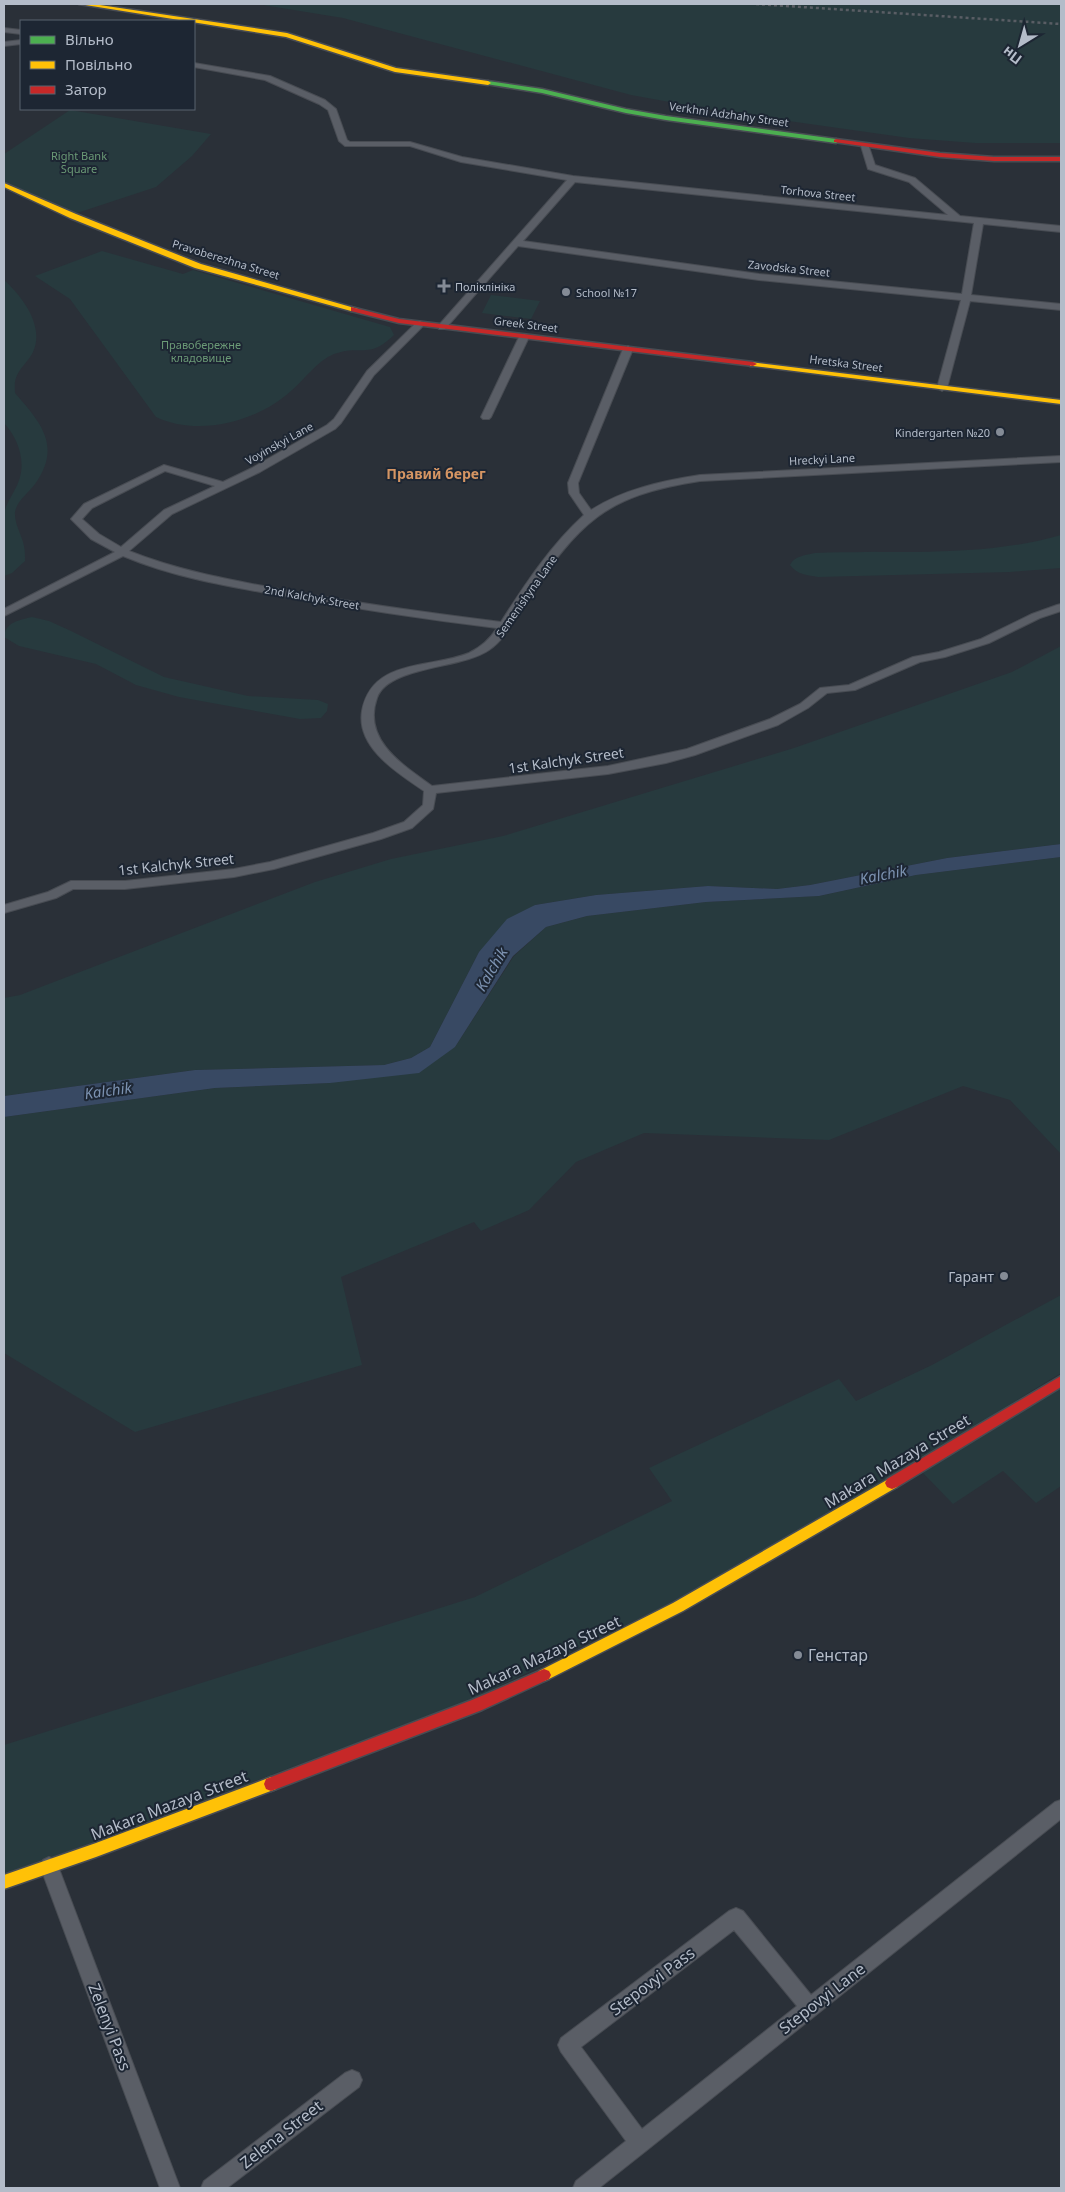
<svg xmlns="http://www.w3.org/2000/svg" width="1065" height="2192" font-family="'Noto Sans',sans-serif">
<rect width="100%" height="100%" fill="#2a3038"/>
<path fill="#273a3e" d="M257,4h804v139h-86l-66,-5 -184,-26 -94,-17 -288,-77z
M70,110l141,24 -19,22 -36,31 -85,28 -52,-22 -15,-9v-30z
M102,251l81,23 10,-4 197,57 4,8c-26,25 -32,9 -60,19 -17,7 -29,25 -43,37 -34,31 -93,46 -135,26l-86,-118 -35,-23z
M4,280c18,16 41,46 29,72 -4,9 -14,16 -17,26 -2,4 -1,11 -1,15 26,30 47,53 20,91 -6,9 -18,16 -20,28 -1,12 7,23 9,34 1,5 1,10 1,15l-13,12 -8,3c0,-20 -3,-43 0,-62 2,-11 10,-21 14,-31 9,-21 0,-45 -14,-60z
M491,295l49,6 -9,18 -49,-6z
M1061,535v33l-51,4 -192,5c-10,-2 -21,-2 -28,-12 4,-9 16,-10 25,-12 82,-3 166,5 246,-18z
M32,617l17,4 22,10 93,46 84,19 70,4 10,4 -1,7 -6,7 -21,1 -121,-22 -43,-12 -40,-21 -77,-18 -15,-9c1,-15 16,-17 28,-20z
M1061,646v198l-114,14 -137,27 -33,4 -69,-3 -112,9 -61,10 -56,47 -49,95 -19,11 -27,7 -189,5 -191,26v-98l16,-3 295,-113 76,-23 112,-23 291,-88 218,-76z
M1061,857v297l-51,-54 -47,-14 -134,54 -185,-7 -68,29 -47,48 -48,21 -7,-9 -133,55 21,88 -227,67 -131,-79v-236l211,-29 115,-5 125,-36 59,-91 32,-29 41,-11 119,-14 113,-6 97,-21z
M1061,1295v78l-126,78 -261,151 -199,96 -381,144 -90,32v-129l471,-148 197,-96 -23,-33 190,-89 17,22 76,-36z
M1061,1387v99l-25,17 -33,-32 -50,33 -31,-32z"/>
<path fill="#384963" d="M1061,844v13l-145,18 -97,21 -113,6 -119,14 -41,11 -33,29 -58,91 -36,26 -89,10 -115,5 -211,29v-21l191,-26 189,-5 27,-7 19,-11 49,-95 28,-33 28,-14 61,-10 112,-9 69,3 33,-4 137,-27z"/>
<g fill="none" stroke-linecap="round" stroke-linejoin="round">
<defs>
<path id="street" d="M4,28l17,2v4l-17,-2z
M21,40v4l-17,2v-4z
M194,63l76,13 55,24 11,9 11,31 3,2h60l52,15 111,19 375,39 -39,-33 -41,-13 -7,-23 7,-2 7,21 40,13 45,38 101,10v6l-78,-8 -12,71 90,9v6l-91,-9 -23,87 -5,3 -5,-3 24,-88 -202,-20 -241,-34 -73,83h-6v-4l128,-145 -106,-18 -51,-16h-65l-6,-5 -11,-31 -9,-6 -54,-24 -71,-13zM575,182l399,41 -12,71 -203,-20 -236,-33z
M420,321l5,3 -51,51 -33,48 -6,6 -75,43 -88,42 -43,37c50,20 102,29 155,39 72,13 145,23 217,32 24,-38 50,-77 83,-107l-15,-22 -1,-10 55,-134 5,-3 5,3 -55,134 1,10 12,17c33,-21 71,-29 109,-35l361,-19v6l-361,19c-98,15 -119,42 -174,119 -12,18 -19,38 -37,50 -27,19 -101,16 -112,48 -15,42 26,67 55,88l176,-20 79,-17 83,-30 30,-15 20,-16 29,-3 64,-28 26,-5 42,-13 51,-25 25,-9 4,-1v7l-21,7 -51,25 -44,14 -25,5 -65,28 -28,3 -19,15 -30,17 -83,30 -29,8 -58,11 -172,19 -3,16 -21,19 -31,11 -107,30 -40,8 -109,12h-52l-17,9 -52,15v-8l44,-13 23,-11h54l109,-12 36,-7 103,-29 31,-11 19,-17 1,-14c-26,-18 -68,-43 -62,-80 10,-53 68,-42 107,-58 12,-6 21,-14 28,-25 -73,-9 -146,-20 -219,-33 -52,-9 -105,-18 -155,-39l-119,60v-7l111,-57 -24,-13 -20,-20 13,-15 80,-39 59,17 29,-14 75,-43 7,-6 33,-48 50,-49zM165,471l50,15 -51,24 -43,37 -22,-13 -17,-15 10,-11z
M524,334l5,3 -38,80 -2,2h-6l-2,-2 38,-80z
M1061,1800v19l-414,331 -48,38h-26l3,-7 50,-40 -65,-89 -3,-7 3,-7 168,-127 7,-3 7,3 68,84 244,-193zM734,1930l63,76 -155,123 -61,-82z
M49,1857l6,3 3,6 122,322h-20l-120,-322 3,-6z
M352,2070l7,3 3,7 -3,7 -132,101h-26l3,-7 141,-108z"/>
<path id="fast" d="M488,81l54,8 84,20 40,7 170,23 3,2 -3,2 -170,-23 -40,-7 -84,-20 -56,-9v-2z"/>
<path id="slow" d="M79,4h14l194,29 109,35 92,13 3,2 -3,2 -93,-13 -109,-35z
M4,183l72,31 125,50 157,45 -7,2 -156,-43 -125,-50 -66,-31z
M750,362l311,38v4l-308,-38h-3z
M892,1477l5,2 2,4 -2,4 -214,124 -134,68 -5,2 -5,-2 -2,-4 2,-4 134,-68z
M271,1777l5,2 2,5 -2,5 -180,68 -92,32v-14l92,-32z"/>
<path id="jam" d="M836,139l104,14 54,4h67v4h-67l-54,-4 -106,-15v-2z
M351,307l48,12 354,43 4,2 -4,2 -354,-43 -48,-12z
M1061,1376v11l-164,100 -5,2 -5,-2 -2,-4 2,-4z
M544,1669l5,2 2,4 -2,4 -67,31 -211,81 -5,-2 -2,-5 2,-5 206,-79z"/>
</defs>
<use href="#street" stroke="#484c53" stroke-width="2"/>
<use href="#fast" stroke="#484c53" stroke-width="3"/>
<use href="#slow" stroke="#484c53" stroke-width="3"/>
<use href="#jam" stroke="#484c53" stroke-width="3"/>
<use href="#street" fill="#5a5e66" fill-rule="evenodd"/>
<use href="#fast" fill="#4caf50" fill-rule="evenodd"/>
<use href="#slow" fill="#ffc107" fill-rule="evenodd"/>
<use href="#jam" fill="#c62828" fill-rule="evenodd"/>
<path stroke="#595d64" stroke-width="2.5" stroke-dasharray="3 3" stroke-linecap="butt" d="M756,4l305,20"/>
</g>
<g fill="#848b96" stroke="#1d2633" stroke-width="2">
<path d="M441.5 278.5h5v5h5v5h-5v5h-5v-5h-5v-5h5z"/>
<circle cx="566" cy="292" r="5"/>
<circle cx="1000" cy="432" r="5"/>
<circle cx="1004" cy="1276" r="5"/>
<circle cx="798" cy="1655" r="5"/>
</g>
<g text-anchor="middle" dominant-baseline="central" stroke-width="4" stroke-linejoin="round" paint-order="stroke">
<g font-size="11" fill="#b4bcc9" stroke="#1d2633">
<text transform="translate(729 114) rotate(8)">Verkhni Adzhahy Street</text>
<text transform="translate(818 193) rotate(6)">Torhova Street</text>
<text transform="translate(226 259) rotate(17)">Pravoberezhna Street</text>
<text transform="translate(789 268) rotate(6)">Zavodska Street</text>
<text transform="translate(526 324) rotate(7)">Greek Street</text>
<text transform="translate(846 363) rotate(7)">Hretska Street</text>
<text transform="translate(279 443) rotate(-29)">Voyinskyi Lane</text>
<text transform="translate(822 459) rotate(-3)">Hreckyi Lane</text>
<text transform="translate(526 596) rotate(-55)">Semenishyna Lane</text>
<text transform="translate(312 597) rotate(10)">2nd Kalchyk Street</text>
</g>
<g font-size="11" fill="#6b9a76" stroke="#1d2633">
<text x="79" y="155">Right Bank<tspan x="79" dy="13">Square</tspan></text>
<text x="201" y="344">Правобережне<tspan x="201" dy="13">кладовище</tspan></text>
</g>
<g font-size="11" fill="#b4bcc9" stroke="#1d2633" text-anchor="start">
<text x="455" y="286">Поліклініка</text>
<text x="576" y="292">School №17</text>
<text x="990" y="432" text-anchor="end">Kindergarten №20</text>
</g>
<g font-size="14" font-weight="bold" fill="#d59563" stroke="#1d2633">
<text x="436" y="473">Правий берег</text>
</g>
<g font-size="14" fill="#b4bcc9" stroke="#1d2633">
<text transform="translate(566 760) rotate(-8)">1st Kalchyk Street</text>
<text transform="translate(176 864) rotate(-6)">1st Kalchyk Street</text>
</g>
<g font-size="14" fill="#b4bcc9" stroke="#1d2633" text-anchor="end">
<text x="994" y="1276">Гарант</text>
</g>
<g font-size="15" font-style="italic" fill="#7c92b1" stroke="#1d2633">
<text transform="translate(883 874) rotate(-11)">Kalchik</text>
<text transform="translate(491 969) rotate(-59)">Kalchik</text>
<text transform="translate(108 1090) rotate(-8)">Kalchik</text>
</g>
<g font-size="16" fill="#b4bcc9" stroke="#1d2633">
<text transform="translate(897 1461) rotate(-31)">Makara Mazaya Street</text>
<text transform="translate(544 1655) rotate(-25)">Makara Mazaya Street</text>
<text transform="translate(169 1805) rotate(-21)">Makara Mazaya Street</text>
<text transform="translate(652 1981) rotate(-37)">Stepovyi Pass</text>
<text transform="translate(822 1998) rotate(-38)">Stepovyi Lane</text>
<text transform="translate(110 2027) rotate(69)">Zelenyi Pass</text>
<text transform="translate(281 2134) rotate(-38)">Zelena Street</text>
</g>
<g font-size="16" fill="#b4bcc9" stroke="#1d2633" text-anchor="start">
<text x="808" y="1655">Генстар</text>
</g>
</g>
<rect width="1065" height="2192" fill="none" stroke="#b4bcc9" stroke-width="10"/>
<rect x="20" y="20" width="175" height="90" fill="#1d2633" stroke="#59626f"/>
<rect x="30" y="36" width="25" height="8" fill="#4caf50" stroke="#59626f"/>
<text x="65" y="45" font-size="15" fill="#b4bcc9">Вільно</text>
<rect x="30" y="61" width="25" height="8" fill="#ffc107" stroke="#59626f"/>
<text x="65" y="70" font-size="15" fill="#b4bcc9">Повільно</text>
<rect x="30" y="86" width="25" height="8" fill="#c62828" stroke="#59626f"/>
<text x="65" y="95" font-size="15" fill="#b4bcc9">Затор</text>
<g transform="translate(1020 45) rotate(217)" stroke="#1d2633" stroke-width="4" paint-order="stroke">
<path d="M0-4L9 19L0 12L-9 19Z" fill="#b4bcc9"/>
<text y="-8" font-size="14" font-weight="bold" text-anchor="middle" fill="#b4bcc9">Пн</text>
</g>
</svg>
